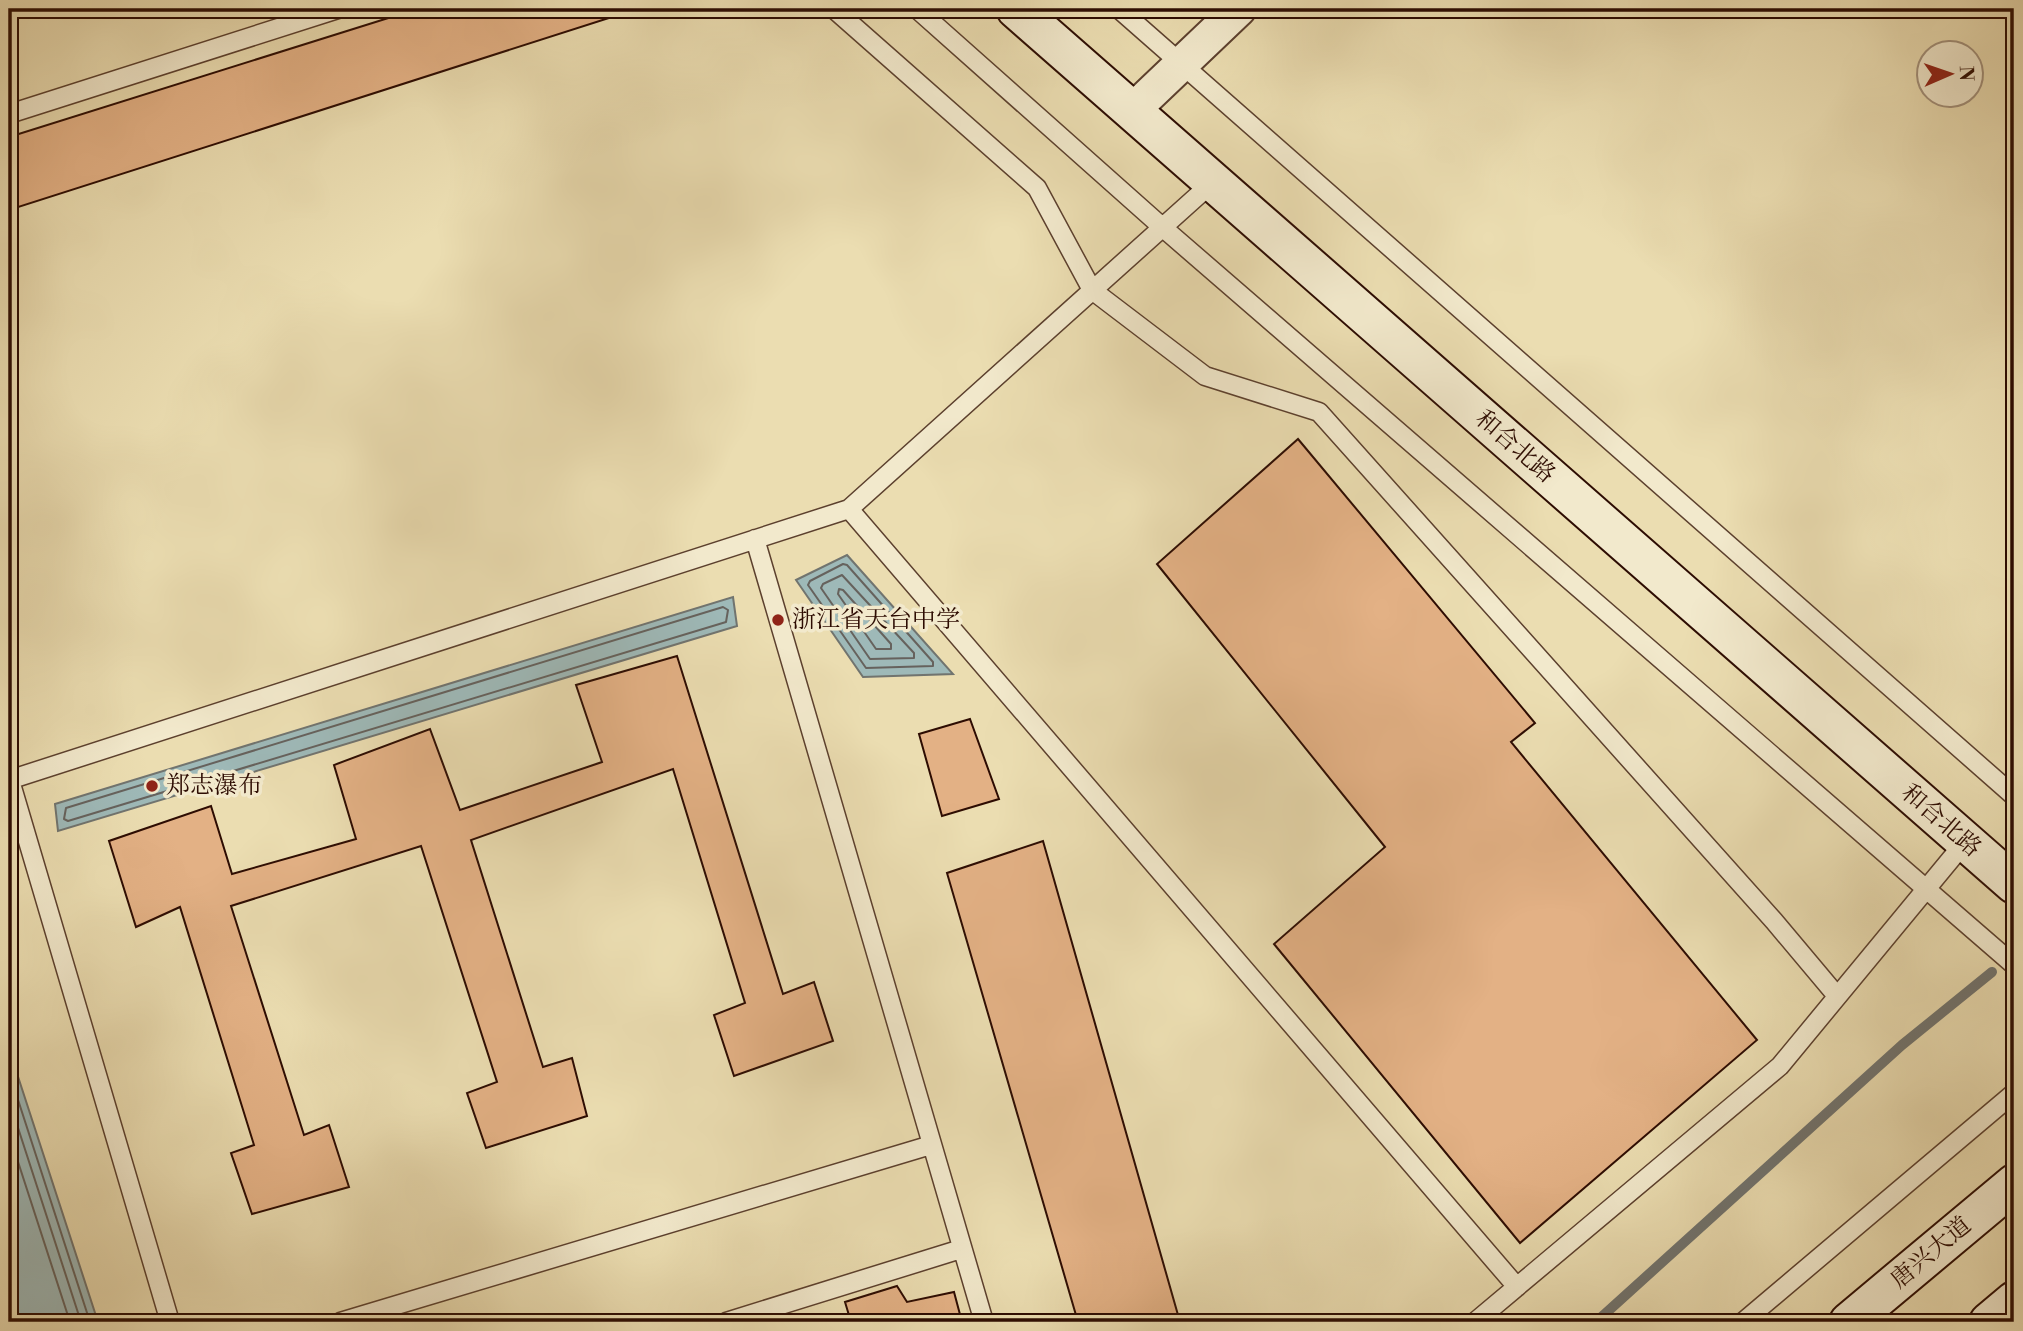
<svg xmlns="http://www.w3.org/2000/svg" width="2023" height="1331" font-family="'Libre Bodoni','Noto Serif SC',serif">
<rect width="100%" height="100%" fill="#ebddb1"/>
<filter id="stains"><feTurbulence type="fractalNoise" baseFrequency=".00286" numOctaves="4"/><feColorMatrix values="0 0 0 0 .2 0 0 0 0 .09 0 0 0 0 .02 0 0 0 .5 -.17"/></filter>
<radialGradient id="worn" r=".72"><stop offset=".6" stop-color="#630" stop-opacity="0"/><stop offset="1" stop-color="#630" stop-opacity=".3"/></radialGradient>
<path fill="#9eb9b8" stroke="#71746f" stroke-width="2" d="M847,555l106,119 -90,3 -67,-97z
M733,597l4,29 -679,205 -3,-27z
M9,1049l89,273h-89z"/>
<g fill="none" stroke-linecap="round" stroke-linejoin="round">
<path stroke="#66625d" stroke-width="2" d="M843,564l4,1 86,97v4l-67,2 -58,-83 2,-4z
M842,575l72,78v5l-44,1 -49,-71 2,-4z
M839,589l4,1 48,54v5h-15l-38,-55z
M723,607l5,3 -2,12 -658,199 -4,-2 2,-11z
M9,1072l81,250
M9,1100l72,222
M9,1134l61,188"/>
<path stroke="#71746f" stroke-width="10" d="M1596,1322l306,-277 90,-73"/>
</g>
<path fill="#e3b185" stroke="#2d0c02" stroke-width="2" d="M417,9h220l-628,201v-73z
M1298,439l237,284 -24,19 246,298 -237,203 -246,-299 111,-97 -228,-283z
M677,656l106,338 31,-12 19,59 -99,35 -20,-61 31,-12 -72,-234 -202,71 72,227 29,-9 15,58 -101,32 -19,-55 30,-11 -76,-236 -190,60 73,229 25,-10 20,62 -97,27 -21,-61 23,-8 -74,-238 -44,20 -27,-86 102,-35 21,68 124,-35 -22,-74 96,-36 30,81 142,-48 -26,-77z
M970,719l29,80 -57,17 -23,-82z
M1043,841l137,481h-102l-131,-449z
M897,1286l10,16 47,-10 8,30h-111l-6,-20z"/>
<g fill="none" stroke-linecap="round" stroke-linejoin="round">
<defs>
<path id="lane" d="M834,9l203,179 55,102 113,86 114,36 455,509 63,75
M917,9l244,217 853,739
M1119,9l895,787
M9,114l329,-105
M849,509l668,778
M755,539l229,783
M9,777l161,545
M9,780l840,-271 364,-327
M340,1322l591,-177
M726,1322l235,-73
M1475,1322l305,-256 185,-224
M1743,1322l271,-229"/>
<path id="street" d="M1132,111l107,-102"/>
<path id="secondary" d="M1016,9l998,875
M1849,1322l165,-138
M1989,1322l25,-21"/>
</defs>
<use href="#lane" stroke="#5c402e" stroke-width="21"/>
<use href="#street" stroke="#5c402e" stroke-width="37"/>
<use href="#secondary" stroke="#2d0c02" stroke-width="42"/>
<use href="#lane" stroke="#f2e9cc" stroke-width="18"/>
<use href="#street" stroke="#f2e9cc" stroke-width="33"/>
<use href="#secondary" stroke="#f2e9cc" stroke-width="38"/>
</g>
<g fill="#8f2418" stroke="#f2e9cc" stroke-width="2.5">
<circle cx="778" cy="620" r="7"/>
<circle cx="152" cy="786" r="7"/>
</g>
<g text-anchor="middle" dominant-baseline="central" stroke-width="7" stroke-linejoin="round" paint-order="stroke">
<g font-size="24" fill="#2d0c02" stroke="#f2e9cc">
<text transform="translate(1515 447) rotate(41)">和合北路</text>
<text transform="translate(1941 821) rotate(41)">和合北路</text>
<text transform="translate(1931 1253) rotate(-40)">唐兴大道</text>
</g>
<g font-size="24" fill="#2d0c02" stroke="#f2e9cc" text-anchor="start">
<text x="792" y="620">浙江省天台中学</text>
<text x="166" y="786">郑志瀑布</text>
</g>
</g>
<rect width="2023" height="1331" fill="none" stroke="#ebddb1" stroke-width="35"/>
<rect x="10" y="10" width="2002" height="1310" fill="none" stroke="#2d0c02" stroke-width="3.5"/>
<rect x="18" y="18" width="1988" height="1296" fill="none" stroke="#2d0c02" stroke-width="2"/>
<g transform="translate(1950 74) rotate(88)"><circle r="33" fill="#f2e9cc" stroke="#a3917b" stroke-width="2"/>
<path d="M0-5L12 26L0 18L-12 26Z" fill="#8f2418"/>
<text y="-10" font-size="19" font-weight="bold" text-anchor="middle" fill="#2d0c02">N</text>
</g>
<rect width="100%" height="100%" filter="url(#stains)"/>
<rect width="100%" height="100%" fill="url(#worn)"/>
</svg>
